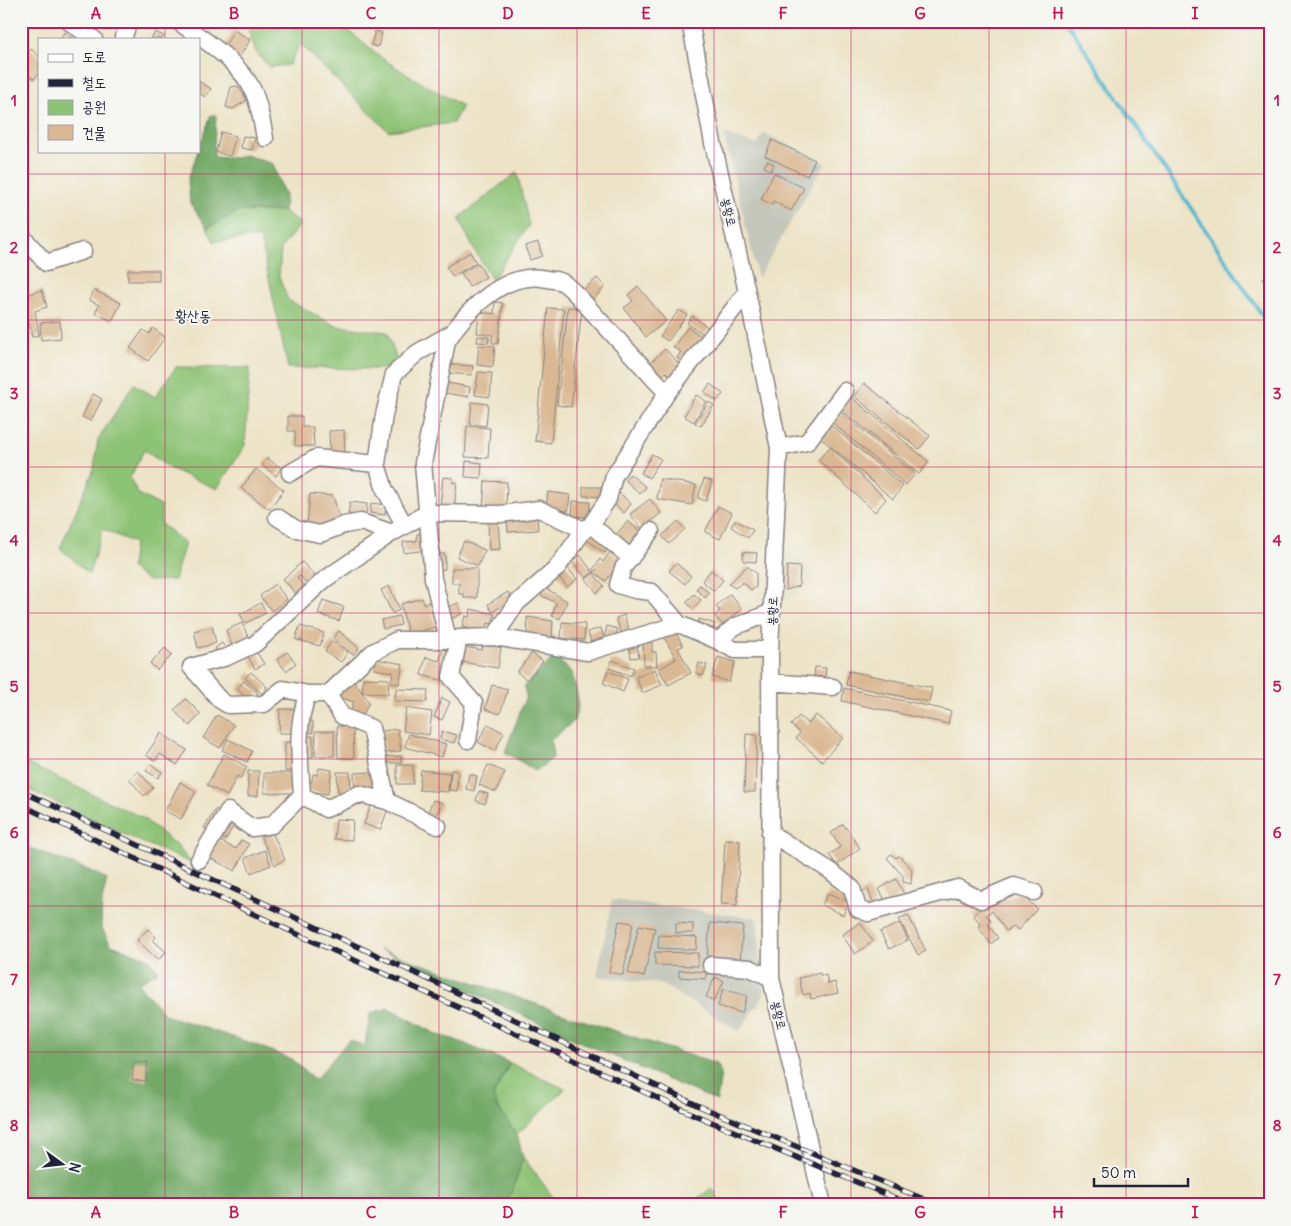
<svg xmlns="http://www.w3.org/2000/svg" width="1291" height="1226" font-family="Delius,'Poor Story',sans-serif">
<rect width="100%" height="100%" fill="#f6f6f2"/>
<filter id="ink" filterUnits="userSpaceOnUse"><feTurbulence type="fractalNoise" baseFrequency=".02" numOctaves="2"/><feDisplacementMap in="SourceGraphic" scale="10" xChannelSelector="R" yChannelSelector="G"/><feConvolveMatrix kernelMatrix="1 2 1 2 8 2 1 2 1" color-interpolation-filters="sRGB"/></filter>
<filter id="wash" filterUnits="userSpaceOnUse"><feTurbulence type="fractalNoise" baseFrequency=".0096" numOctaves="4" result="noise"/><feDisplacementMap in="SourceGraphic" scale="20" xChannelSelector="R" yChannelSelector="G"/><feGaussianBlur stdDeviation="1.12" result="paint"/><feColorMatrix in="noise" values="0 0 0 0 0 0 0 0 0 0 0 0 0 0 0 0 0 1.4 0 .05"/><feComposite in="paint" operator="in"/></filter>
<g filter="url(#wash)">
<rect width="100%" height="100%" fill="#ede3c6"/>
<path fill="#deddbb" d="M786,550l32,25 -34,28z"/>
<path fill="#c3c6b9" d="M764,133l61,30 -67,115 -34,-144 33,11z
M612,900l145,18 7,77 -25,36 -78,-47 -64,-8z"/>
<path fill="#8dc375" stroke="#587258" d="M252,21h89c32,38 79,60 121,85l-9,17 -65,8 -88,-87 -11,21 -20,2 -13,-15 -8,-23z
M517,172l12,53 -37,55 -20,-34 -13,-28z
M239,211h45l17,13 -20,24 -2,29 9,23 48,26 51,6 10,28 -13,9 -96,-1 -28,-131 -46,5 -7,-14z
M176,367l74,1 -5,77 -28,44 -46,-20 -27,-19 -14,28 8,16 23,12v18l24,19 -11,37 -25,1 -18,-12 3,-26 -31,-14 -14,45 -29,-26 34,-79 4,-30 36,-55 21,13z
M21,761l122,57 34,28 14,17 -54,-23 -116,-54z
M510,1063l55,26 -48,45 -19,-26 -5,-12z
M523,1157l36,48h-58l12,-15z
M712,1188l10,17h-34z"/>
<path fill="#72a966" stroke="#4a6650" d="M211,115h5c0,14 -3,27 -2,42l22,1 9,-3 28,9 12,32 -1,15h-45l-32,17 -17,-25 -2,-24z
M554,657l18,15 7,31 -5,18 -23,19 2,18 -17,13 -31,-19 21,-56 -2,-10z
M27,847l61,23 19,9 -5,22 -1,25 10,19 39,14 8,12 -20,12 27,32 86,28 40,16 24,21 34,-40 16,6 5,-33 19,-5 49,27 18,5 54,23 -17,33 5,12 19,26 6,23 -10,33 -12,15h-480v-351z
M379,949l188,66 149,49 5,9 -4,28 -141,-61z"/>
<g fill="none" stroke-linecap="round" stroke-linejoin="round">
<path stroke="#50b6cf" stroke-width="4" d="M1066,21l204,306"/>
</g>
<g id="blocks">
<path fill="#dab893" d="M104,21h19l-2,9 -18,-5z
M219,21h13l-4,6z
M234,30l16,10 -13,21 -16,-9z
M375,31l7,2 -4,14 -7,-2z
M64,32l10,7h-14z
M155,32l9,4 -2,3h-11z
M31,49l8,7v17l-5,6 -13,-9v-8z
M199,81l12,8 -6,8 -6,-4z
M238,86l9,14 -14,9 -7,-2 5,-20z
M221,132l15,4 -6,20 -14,-4z
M243,136l12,2 -3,12 -11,-2z
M772,140l43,20 -8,16 -42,-20z
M767,161l7,3 -3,7 -7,-4z
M774,173l30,15 -13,23 -18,-10 -1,4 -11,-6z
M538,242l4,14 -12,4 -5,-14z
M470,252l6,10 -23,15 -7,-10z
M478,263l8,14 -17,10 -8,-14z
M128,270h31v11h-31z
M1270,273v15l-7,-9z
M597,278l8,9 -14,14 -9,-10z
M638,286l28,35 -20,16 -22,-29 9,-7 -5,-6z
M42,290l5,17 -12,4 4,24 -7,2 -9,-41z
M94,290l27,13 -9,18 -17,-8 4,-8 -10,-5z
M495,302l8,1 -5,41 -6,-1 1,-8 -16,-2 2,-21 15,2z
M568,307l14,1 -11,99 -14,-2z
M548,308l16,1 -13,134 -16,-2z
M679,310l8,5 -19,26 -8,-5z
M692,316l17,12 -5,7 -17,-12z
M60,321l1,17 -20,2 -1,-17z
M688,327l14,10 -18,26 -7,-5 4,-6 -8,-5z
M153,328l12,9 -17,24 -18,-13 13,-18 6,4z
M478,336l11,1 -1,6 -11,-1z
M479,345l16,1 -2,21 -16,-2z
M665,349l17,18 -11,10 -5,-5 -6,6 -12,-13z
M447,364l26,2 -1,9 -26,-2z
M478,372l14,1 -2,24 -15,-2z
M447,383l23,4 -2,10 -23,-4z
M864,383l66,53 -11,13 -65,-53z
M710,384l13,10 -6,7 -13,-9z
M93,394l9,5 -11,22 -9,-4z
M696,395l10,6 -12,21 -10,-6z
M851,397l78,65 -10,12 -78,-65z
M472,402l16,2 -2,22 -16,-2z
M708,402l6,3 -13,21 -6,-3z
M839,410l76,64 -9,11 -76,-64z
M288,416h14v11h11l1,19h-19v-15h-7z
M827,422l76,64 -10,13 -77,-65z
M467,426l23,2 -2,30 -23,-1z
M344,430l1,24 -15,1 -1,-24z
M830,447l56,52 -11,13 -57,-52z
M652,454l9,5 -12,19 -8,-5z
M267,458l14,10 -5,8 -14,-11z
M466,461l16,2 -1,15 -16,-1z
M256,469l28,21 -15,19 -28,-21z
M630,474l16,13 -6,7 -15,-14z
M443,477l10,1v5l4,-1 -3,27 -14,-2z
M660,479l36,6 -4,20 -35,-6z
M704,479l8,2 -6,20 -8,-3z
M485,481l22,1 -1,29 -23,-1z
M583,487h22v10l-22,-1z
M548,492l22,3 -2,16 -22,-3z
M620,493l11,11 -7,9 -12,-11z
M310,494l23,2 8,27 -11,3 -23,-1z
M650,499l11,14 -19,16 -12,-15z
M573,501l17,1 -1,15 -17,-1z
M350,502l17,2 -1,12 -18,-2z
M371,503l15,2 -1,10 -15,-2z
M718,506l14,7 -12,26 -15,-7z
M537,517l1,13 -30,2 -1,-13z
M498,520l2,29 -11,1 -1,-29z
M735,520l18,10 -5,8 -17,-11z
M628,521l14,12 -15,18 -15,-12z
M678,521l7,8 -16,15 -7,-8z
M424,533l2,17 -22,3 -1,-11 14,-1v-7z
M592,533l18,12 -5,8 -18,-13z
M464,541l21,9 -7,16 -21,-9z
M610,552l11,7 -15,22 -12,-9 3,-3 -11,9 -14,-17 8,-6 12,16 8,-12 3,3z
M743,552l14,1 -1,9 -13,-1z
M435,554h10v15l-9,1z
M302,562l17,18 -8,8 -11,-12 -3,2 8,9 -8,8 -14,-16z
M676,563l15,13 -6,8 -16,-13z
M566,566l11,13 -10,8 -10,-13z
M747,566l9,7v14l-5,3 -8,-8 -8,6 -6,-4z
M787,566l13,1 -1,19 -13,4z
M452,568h25v30h-13v-4h-5v-11h-7z
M711,570l12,10 -9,11 -12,-10z
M593,573l11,13 -7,7 -11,-14z
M275,584l12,15 -15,12 -12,-15z
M700,585l9,8 -4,5 -9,-9z
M389,586l11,24 -8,3 -11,-23z
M545,588l22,13 -7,18 -8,-3 4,-13 -15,-8z
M508,592l4,8 -20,12 -4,-8z
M694,594l7,6 -8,9 -7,-7z
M730,594l12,15 -19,16 -8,-9 5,-5 -4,-5z
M422,598l2,6 6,-2 6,25 -28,7 -7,-30z
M323,600l21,7 -5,14 -21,-7z
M261,603l5,10 -21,10 -5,-9z
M458,603l4,11 -14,6 -4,-11z
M471,609l24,5 -3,10 -4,-1 -2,9 -24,-5 3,-11 4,1z
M624,615l7,20 -8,3 -7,-20z
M399,616l2,9 -18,4 -2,-9z
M527,617l26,4 -1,15 4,1v6l-28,-5z
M699,619l16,5 -3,9 -15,-5z
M562,622l23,2 -1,16 -23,-2z
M242,623l8,18 -17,7 -7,-18z
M212,626l4,17 -18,5 -4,-17z
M300,626l24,7 -4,13 -25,-7z
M607,626l11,3 -4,11 -10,-2z
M601,628l4,14 -13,3 -4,-13z
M674,629l9,17 -5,2 13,25 -23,12 -9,-16 17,-10 -13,-24z
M339,631l20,17 -6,7 -20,-17z
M332,641l16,11 -7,10 -16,-11z
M643,642h9v10h4l1,14h-13z
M222,643l5,8 -7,5 -5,-8z
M483,645l18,2 -3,21 -37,-6 2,-15 19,3z
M637,645l2,12 -8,1 -2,-12z
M165,648l7,7 -15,15 -7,-7z
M254,648l10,16 -9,5 -9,-16z
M443,649l10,3 -8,29 -24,-6 5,-18 13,4z
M287,652l9,11 -10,8 -9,-11z
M532,653l11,8 -16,19 -10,-8z
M718,657l17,5 -6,20 -17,-5z
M376,659l27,5 -4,20 -8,-2 2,-10 -19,-3z
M612,660l22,8 -3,8 -22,-8z
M699,663l8,2 -4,11 -7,-3z
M815,667l11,1 -1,9 -11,-1z
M655,669l7,16 -20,8 -6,-16z
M608,671l20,8 -5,13 -20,-9z
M849,671l83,17 -3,14 -83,-17z
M251,672l16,15 -5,7 -17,-16z
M363,678l26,1 -1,15 -26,-2z
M353,680l16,22 -8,18 -12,-5 5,-13 -15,-5 3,-9z
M244,681l14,12 -7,9 -14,-13z
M492,685l16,4 -8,25 -15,-5z
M844,688l107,23 -3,13 -106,-23z
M396,689l32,1 -1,12 -32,-1z
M442,698l8,4 -8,18 -8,-3z
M186,699l15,15 -12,12 -15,-16z
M406,708l26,4 -3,23 -26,-4z
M280,709h16v24h-17z
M217,715l17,10 -14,23 -17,-10z
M816,715l27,23 -21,23 -26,-23 4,-5 -9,-8 8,-9 9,8z
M304,721h9v12l-9,-1z
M488,724l16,9 -9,18 -17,-9z
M337,726h16l1,32h-16z
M398,729l3,22 -16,2 -3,-22z
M316,731h18v25h-19z
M442,731l15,4 -3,8 -14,-4z
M161,733l26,17 -10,15 -17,-11 -5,7 -9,-6z
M409,734l37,10 -4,13 -37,-10z
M746,734l11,1 -2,57h-11z
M304,736h9v21h-9z
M228,739l24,12 -5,11 -25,-12z
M285,742h10v29h-10z
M224,754l23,13 -6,11 -4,-2 -10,20 -20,-11z
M401,756v7h-20v-6z
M151,764l11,8 -4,6 -12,-7z
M397,765h16v19h-16z
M488,765l17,7 -9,20 -17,-7z
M319,768l13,2 -4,24 -21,-3 1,-8 4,-2 1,-7 4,1z
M421,770l29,3 -2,19 -29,-2z
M451,770l7,1 -1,20 -8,-1z
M138,771l15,17 -9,8 -15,-17z
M248,771h11l-1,25h-10z
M337,772h13l1,20h-13z
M372,772v4h6l1,13 -24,2 -1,-18z
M264,773h33v20h-33z
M469,774l8,2 -3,15 -8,-2z
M180,782l16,9 -15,28 -16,-8z
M479,791l9,3 -3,10 -9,-3z
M433,800l9,3 -7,15 -8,-3z
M372,803l16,6 -8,21 -16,-6z
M216,809l7,5 -12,18 -7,-4z
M229,819l14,8 -3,5 -7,-5 -8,13 -7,-4z
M336,819l17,1 -1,20 -18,-1z
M843,824l17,24 -23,17 -8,-10 11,-8 -9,-14z
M271,830l14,30 -10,5 -15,-30z
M218,840l18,9 5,-9 8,4 -14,27 -25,-13z
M725,840l15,1 -3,64 -16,-1z
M265,850l6,15 -20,8 -6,-15z
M891,854l5,4 3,-2 13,13 -1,15 -8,-2v-6l-16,-18z
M896,879l8,15 -17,10 -8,-15z
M868,889l6,15 -8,4 -6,-16z
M828,893l21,9 -6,13 -21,-10z
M1021,893l16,16 -19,21 -4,-4 -8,5 -14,-20 -6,4 5,6 -3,3 10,14 -7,6 -12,-16 2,-4 -8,-9 8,-7z
M908,915l18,36 -8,4 -19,-36z
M619,921l14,2 -10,52 -14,-3z
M860,922l13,19 -18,13 -13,-19z
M676,923l17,1v9h-17z
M710,923l33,3 -3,35 -33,-3z
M900,923l8,17 -19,9 -9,-17z
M639,925l16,3 -11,49 -16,-4z
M148,929l8,8 -3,3 13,12 -8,8 -21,-20z
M659,935l38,2 -1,13 -38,-2z
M655,952l43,1v13l-43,-1z
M679,970l27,2v7l-27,-2z
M820,973l1,3 5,-1 2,9 7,-2 3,11 -27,6 -1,-6 -7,2 -4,-17z
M715,977l9,4 -10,20 -8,-4z
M723,989l24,7 -5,17 -24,-7z
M134,1061l14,1 -2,19 -14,-1z"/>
</g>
</g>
<g filter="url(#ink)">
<use href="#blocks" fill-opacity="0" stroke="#888280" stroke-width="1"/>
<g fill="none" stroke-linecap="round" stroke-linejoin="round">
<defs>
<path id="minor" d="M68,21l26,18
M177,21c26,18 65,42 77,72 6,14 8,30 11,45
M690,21l23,122 34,149 32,156 -9,202 1,328 52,227
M123,39l6,-18
M21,235l25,28 37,-12
M779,448l28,-6 38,-51
M377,464l7,-49 10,-41 23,-21 35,-20
M290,473l26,-15 61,6 8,26 20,36
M277,517l19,12 24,5 24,-9 17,-3 31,11
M591,525l40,33
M651,531l-28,37 -5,17 17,5 17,2 27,32
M494,637l23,-34 39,-34 28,-39 7,-5 17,-26 6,-23 53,-83 80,-101
M459,638l-8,39 23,26 -6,37
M448,640l-15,-62 -10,-115 24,-122c19,-31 60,-72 100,-62 5,1 11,1 15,3 11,7 24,23 33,33 24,26 48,52 72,78
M718,641l17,9h35
M771,682l62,5
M308,694l-25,-5 -19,15 -36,1 -8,-5 -29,-33 36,-10 28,-13 69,-64 68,-47 35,-20 74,1 38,-5 45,21
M328,694l14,22 29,12 16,73 51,25
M302,795l24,14 33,-15 28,7
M770,833l59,37 23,18 6,21 10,4 90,-25 23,12 33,-14 20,6
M199,860l29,-49 24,17 20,-3 30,-30c-2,-33 -7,-70 6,-101h20l45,-42 24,-12h51l11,-2 35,-1 94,15 91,-28 39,17 16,-14 38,-15
M711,965l39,3 21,10"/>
</defs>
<use href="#minor" stroke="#888280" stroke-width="19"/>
<use href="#minor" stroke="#fff" stroke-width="16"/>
<defs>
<path id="rail" d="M21,791l377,174 301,141 239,99
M21,805l252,118 424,193 215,89"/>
</defs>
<use href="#rail" stroke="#22223b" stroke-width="5.5"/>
<use href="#rail" stroke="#f6f6f2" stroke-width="4" stroke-dasharray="11" stroke-linecap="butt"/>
</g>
</g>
<path fill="none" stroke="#c2185b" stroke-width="1" stroke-opacity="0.55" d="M165,21v18M302,21v1184M439,21v1184M577,21v1184M714,21v1184M851,21v1184M989,21v1184M1126,21v1184M165,151v1054M21,174h1249M21,320h1249M21,467h1249M21,613h1249M21,759h1249M21,906h1249M21,1052h1249"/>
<g text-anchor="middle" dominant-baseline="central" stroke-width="4" stroke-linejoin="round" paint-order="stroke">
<g font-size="12" fill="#22223b" stroke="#f6f6f2">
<text transform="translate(729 212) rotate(77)">봉황로</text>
<text transform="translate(772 611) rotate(-88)">봉황로</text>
<text transform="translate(779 1015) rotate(77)">봉황로</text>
</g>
<g font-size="15" fill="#22223b" stroke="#f6f6f2">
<text x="193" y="315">황산동</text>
</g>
</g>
<rect width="1291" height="1226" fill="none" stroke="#f6f6f2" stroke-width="55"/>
<rect x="38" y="38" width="162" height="115" fill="#f6f6f2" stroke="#a1a1a9"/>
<rect x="48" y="54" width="25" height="8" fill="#ffffff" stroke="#a1a1a9"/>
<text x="82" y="62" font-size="15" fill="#22223b">도로</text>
<rect x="48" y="79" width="25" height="8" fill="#22223b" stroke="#a1a1a9"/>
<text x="82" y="88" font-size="15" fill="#22223b">철도</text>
<rect x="48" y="100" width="25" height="15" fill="#8dc375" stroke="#a1a1a9"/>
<text x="82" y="112" font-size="15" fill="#22223b">공원</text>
<rect x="48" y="125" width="25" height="15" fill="#dab893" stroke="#a1a1a9"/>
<text x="82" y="138" font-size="15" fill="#22223b">건물</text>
<g transform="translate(62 1164) rotate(105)" stroke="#f6f6f2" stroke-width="4" paint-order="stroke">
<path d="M0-4L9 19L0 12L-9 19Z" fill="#22223b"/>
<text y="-8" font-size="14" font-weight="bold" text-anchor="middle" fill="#22223b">N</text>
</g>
<path d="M1094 1178v8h94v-8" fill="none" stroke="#22223b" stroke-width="2.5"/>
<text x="1101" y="1178" font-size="15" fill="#22223b" stroke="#f6f6f2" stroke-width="4" paint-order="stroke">50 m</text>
<rect x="28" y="28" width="1236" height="1170" fill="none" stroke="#c2185b" stroke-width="2"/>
<g font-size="16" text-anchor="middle" font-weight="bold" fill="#c2185b">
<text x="96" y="19">A</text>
<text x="234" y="19">B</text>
<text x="371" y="19">C</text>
<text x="508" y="19">D</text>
<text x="646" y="19">E</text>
<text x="783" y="19">F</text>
<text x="920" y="19">G</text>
<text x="1058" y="19">H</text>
<text x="1195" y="19">I</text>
<text x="14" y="106">1</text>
<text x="1277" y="106">1</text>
<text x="14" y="253">2</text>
<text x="1277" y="253">2</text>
<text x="14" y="399">3</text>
<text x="1277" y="399">3</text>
<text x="14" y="546">4</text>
<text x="1277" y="546">4</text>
<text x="14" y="692">5</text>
<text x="1277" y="692">5</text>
<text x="14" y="838">6</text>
<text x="1277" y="838">6</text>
<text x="14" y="985">7</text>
<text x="1277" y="985">7</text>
<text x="14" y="1131">8</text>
<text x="1277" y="1131">8</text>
<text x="96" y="1218">A</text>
<text x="234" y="1218">B</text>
<text x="371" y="1218">C</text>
<text x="508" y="1218">D</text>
<text x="646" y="1218">E</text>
<text x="783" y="1218">F</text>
<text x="920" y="1218">G</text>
<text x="1058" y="1218">H</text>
<text x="1195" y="1218">I</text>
</g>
</svg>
